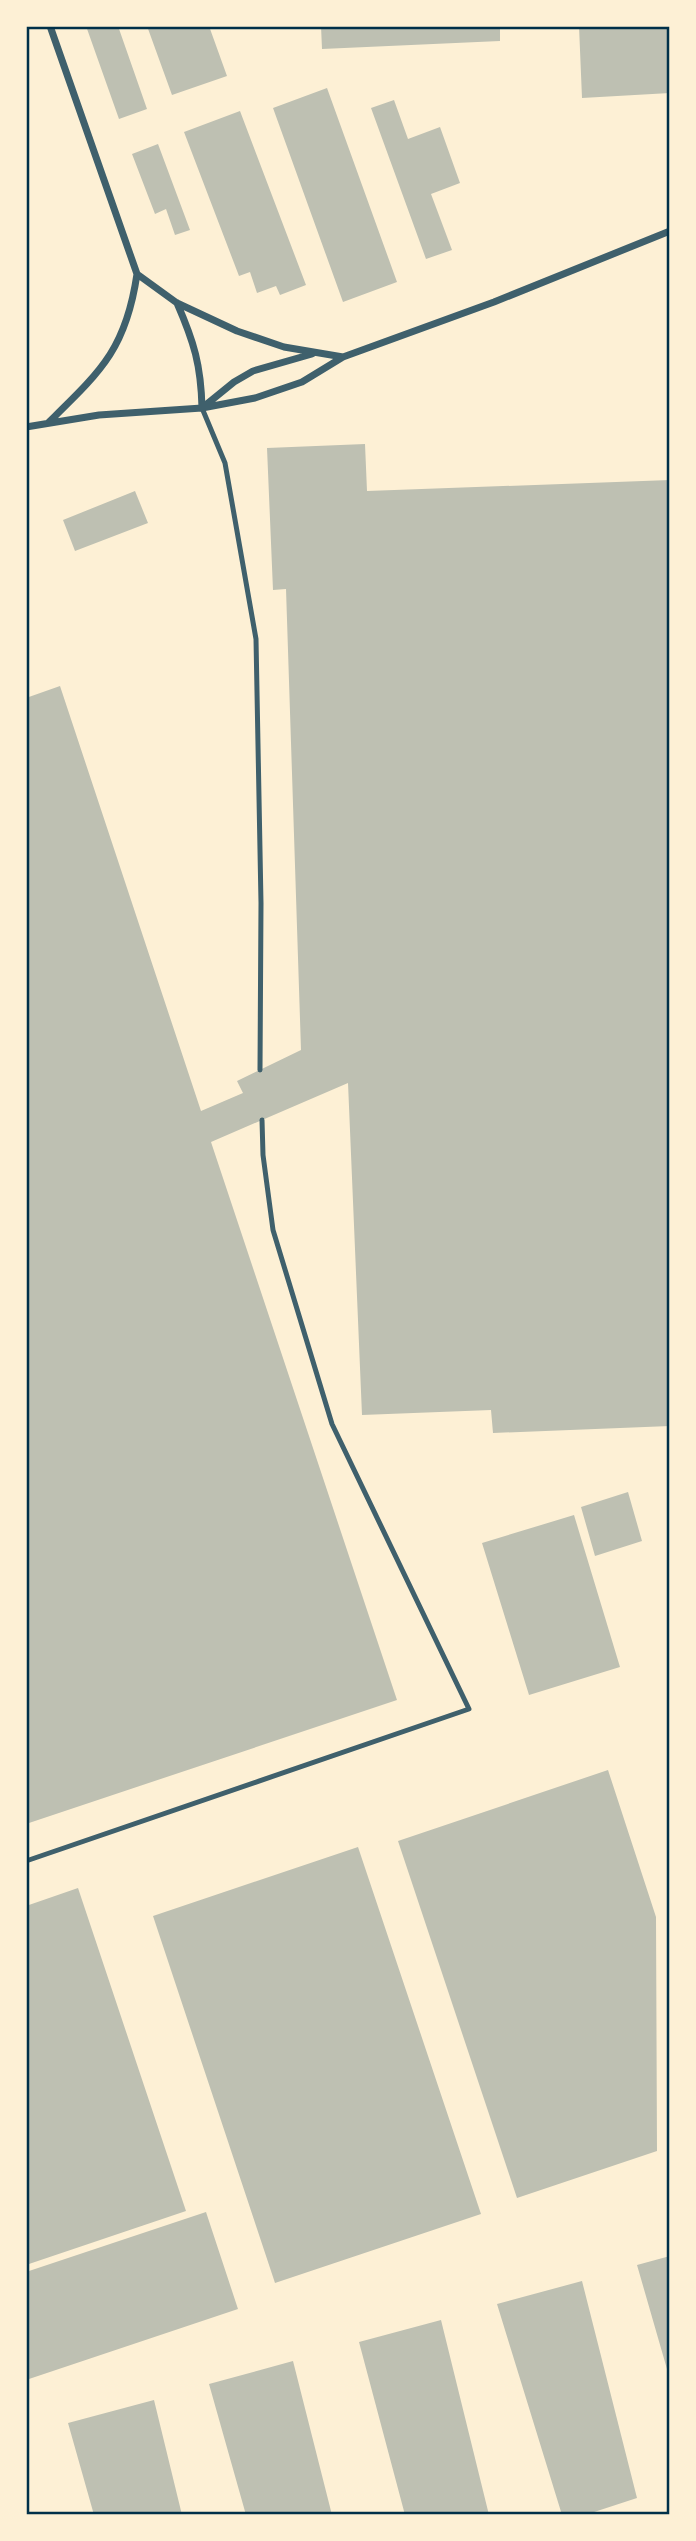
<svg xmlns="http://www.w3.org/2000/svg" width="696" height="2541" font-family="'Fira Sans',sans-serif">
<rect width="100%" height="100%" fill="#fdf0d5"/>
<path fill="#bec0b2" d="M86,26h32l29,83 -28,10z
M147,26h62l18,50 -55,19z
M321,26h179v15l-178,8z
M579,26h91v67l-88,5z
M327,88l70,194 -54,20 -70,-194z
M394,100l14,39 32,-12 20,56 -29,11 21,56 -26,9 -55,-151z
M240,111l66,174 -26,10 -4,-9 -19,7 -7,-21 -11,4 -55,-144z
M158,144l32,86 -15,5 -9,-26 -11,5 -23,-60z
M365,444l2,47 303,-11v946l-177,7 -2,-23 -129,5 -14,-332 -137,59 186,558 -371,124v-1126l34,-12 141,425 42,-18 -6,-12 64,-31 -15,-461 -13,1 -6,-142z
M135,491l13,32 -73,28 -12,-31z
M628,1492l14,49 -47,15 -14,-49z
M574,1515l46,152 -91,28 -47,-152z
M608,1770l48,147 1,234 -140,47 -119,-357z
M358,1847l123,367 -206,69 -122,-367z
M78,1888l108,323 -160,54v-359z
M206,2212l32,97 -212,71v-108z
M670,2256v120h-1l-32,-111z
M582,2281l55,217 -52,17h-23l-65,-211z
M441,2320l48,195h-84l-46,-173z
M293,2361l39,154h-86l-37,-131z
M154,2400l28,115h-88l-26,-92z"/>
<g fill="none" stroke-linecap="round" stroke-linejoin="round">
<path stroke="#3f606c" stroke-width="5" d="M202,408l23,55 31,176 5,264 -1,167
M26,1861l443,-152 -137,-285 -59,-194 -10,-75 -1,-35"/>
<path stroke="#3f606c" stroke-width="7" d="M50,26l87,248 40,29 60,28 47,16 59,10
M177,303c17,39 24,62 25,105
M202,408l32,-26 19,-11 59,-17
M49,422c52,-51 77,-73 88,-148
M26,427l73,-12 103,-7 53,-10 47,-16 41,-25 151,-55 176,-71"/>
</g>
<rect width="696" height="2541" fill="none" stroke="#fdf0d5" stroke-width="56"/>
<rect x="28" y="28" width="640" height="2485" fill="none" stroke="#003049" stroke-width="2.5"/>
</svg>
